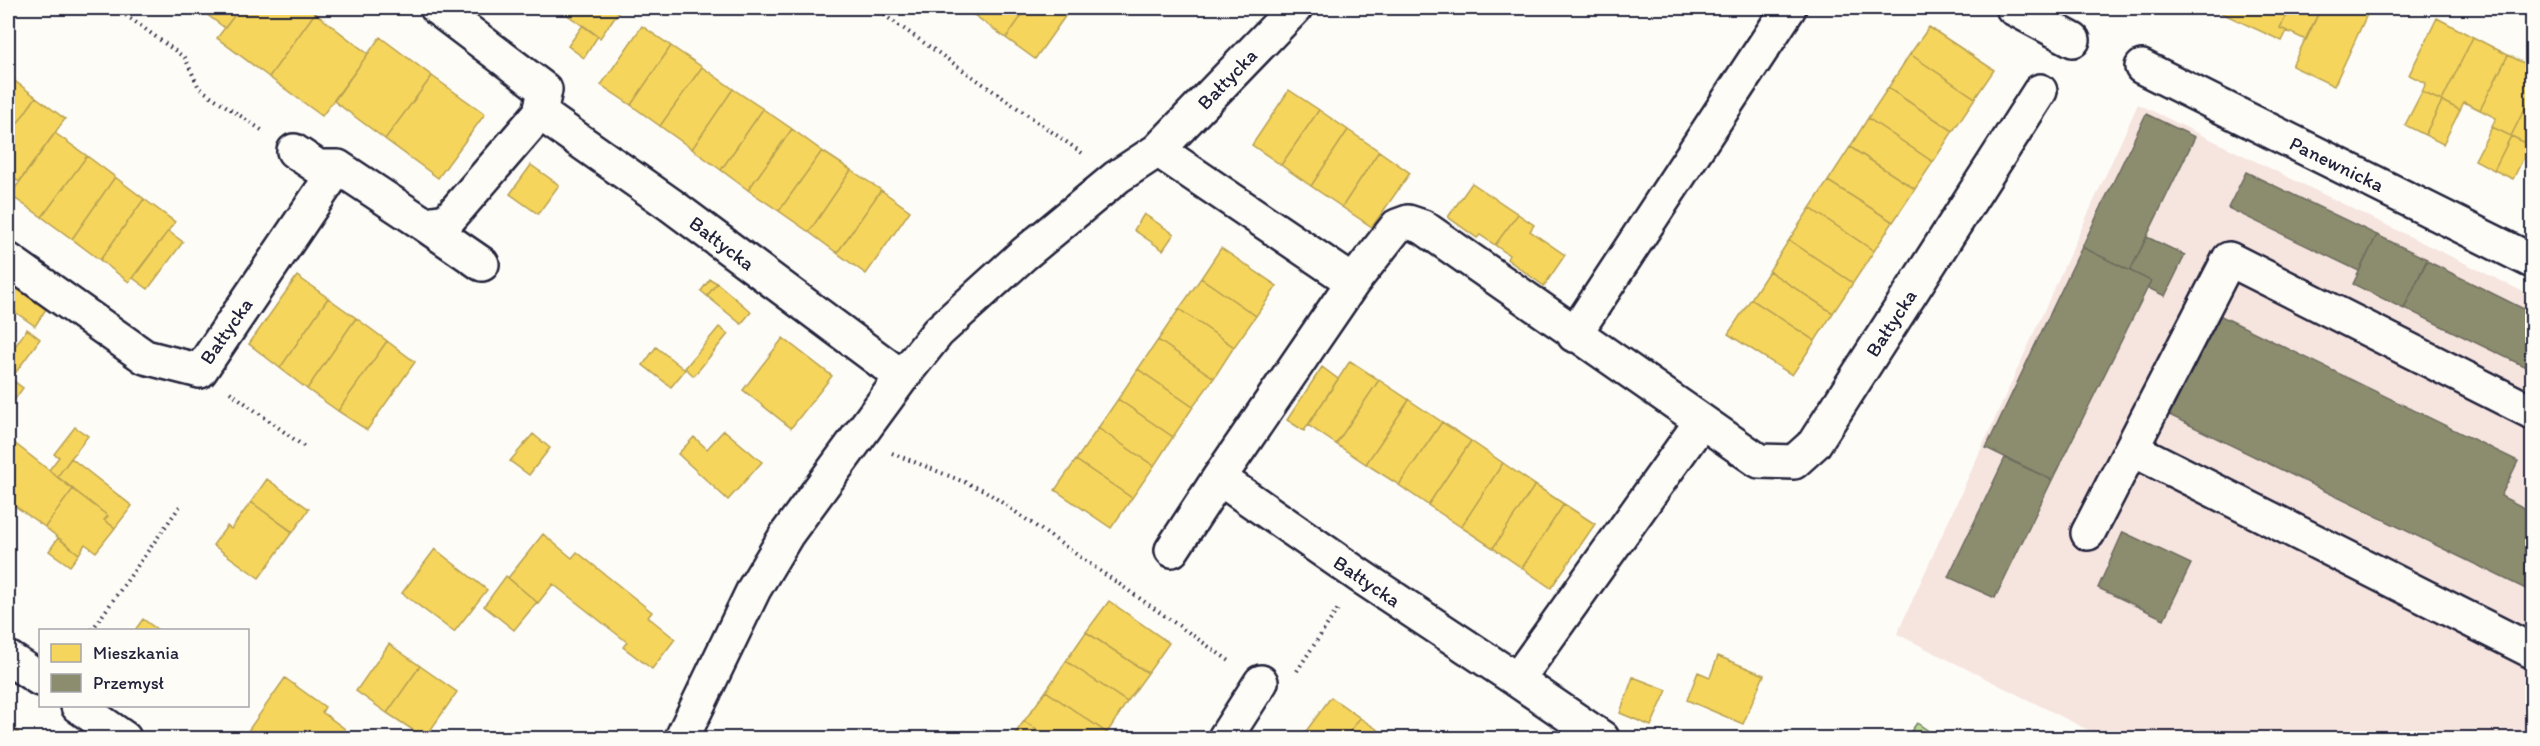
<svg xmlns="http://www.w3.org/2000/svg" width="2540" height="746" font-family="Itim,sans-serif">
<rect width="100%" height="100%" fill="#fdfcf7"/>
<filter id="ink" filterUnits="userSpaceOnUse"><feTurbulence type="fractalNoise" baseFrequency=".0167" numOctaves="2"/><feDisplacementMap in="SourceGraphic" scale="12" xChannelSelector="R" yChannelSelector="G"/><feConvolveMatrix kernelMatrix="1 2 1 2 8 2 1 2 1" color-interpolation-filters="sRGB"/></filter>
<g filter="url(#ink)">
<path fill="#f6e4df" d="M2138,104l394,192v442h-428l-207,-104z"/>
<path fill="#b8d78f" stroke="#6d7c65" stroke-width="1.5" d="M1917,723l22,15h-33z"/>
<path fill="#f6d55c" stroke="#b69f52" stroke-width="1.5" d="M198,8h42l-15,20z
M240,8h67l8,5 -46,64 -52,-39z
M557,8h18l-6,8z
M575,8h46l-21,30 -31,-22z
M963,8h21l-7,9z
M984,8h43l-21,30 -29,-21z
M1027,8h44l-36,51 -29,-21z
M2221,8h69l-10,20 7,3 -5,10 -63,-29z
M2290,8h31l-15,32 -26,-12z
M2321,8h49l-36,78 -42,-20z
M315,13l53,41 -46,62 -53,-39z
M2437,18l36,19 -31,64 -20,-9 4,-9 -17,-8z
M583,25l15,11 -14,22 -16,-12z
M642,26l29,20 -40,59 -30,-20z
M1929,27l65,43 -19,28 -65,-44z
M380,37l52,39 -47,63 -51,-38z
M2473,37l35,18 -28,55 -16,-8 -4,8 -18,-9z
M671,46l31,21 -42,59 -29,-21z
M1910,54l65,44 -22,33 -65,-43z
M2508,55l24,12v27l-21,42 -19,-9 4,-9 -16,-8z
M702,67l31,22 -41,60 -32,-23z
M8,76l28,21 -28,40z
M432,76l53,38 -47,64 -53,-39z
M1888,88l65,43 -20,31 -65,-44z
M733,89l30,20 -42,61 -29,-21z
M1289,90l30,20 -38,55 -29,-20z
M2422,92l20,9 -17,34 -20,-10z
M2532,94v46l-2,5 -19,-9z
M36,97l29,22 -46,63 -11,-8v-37z
M2442,101l18,9 -17,34 -18,-9z
M763,109l29,20 -44,61 -27,-20z
M1319,110l29,20 -37,56 -30,-21z
M1868,118l65,44 -18,27 -65,-42z
M2492,127l19,9 -17,34 -19,-10z
M792,129l30,22 -43,60 -31,-21z
M1348,130l31,21 -37,56 -31,-21z
M55,133l32,23 -45,61 -32,-22z
M2511,136l19,9 -17,34 -19,-9z
M1850,147l65,42 -22,33 -65,-41z
M822,151l29,19 -42,62 -30,-21z
M1379,151l31,22 -38,54 -30,-20z
M87,156l28,21 -43,62 -30,-22z
M531,165l28,20 -21,29 -28,-20z
M851,170l30,20 -44,63 -28,-21z
M115,177l29,22 -44,61 -28,-21z
M1828,181l65,41 -19,29 -64,-43z
M1472,183l46,31 -23,31 -15,-10 -3,3 -29,-21z
M881,190l29,21 -44,63 -29,-21z
M144,199l31,23 -46,60 -29,-22z
M1810,208l64,43 -21,32 -64,-43z
M1144,214l30,20 -11,16 -29,-20z
M1518,214l16,11 -4,6 35,24 -21,31 -37,-27 2,-4 -14,-10z
M168,231l15,11 -35,47 -15,-11z
M1789,240l64,43 -20,30 -64,-42z
M1221,248l56,38 -21,30 -55,-38z
M1769,271l64,42 -18,28 -64,-42z
M297,276l31,22 -48,70 -31,-24z
M1201,278l55,38 -22,31 -55,-38z
M710,279l7,4 -10,13 -6,-5z
M8,282l38,27 -11,17 -27,-19z
M717,283l34,29 -10,12 -34,-28z
M328,298l28,20 -49,71 -27,-21z
M1751,299l64,42 -23,34 -64,-41z
M1179,309l55,38 -20,31 -56,-38z
M356,318l31,23 -49,70 -31,-22z
M719,327l9,7 -34,42 -9,-8z
M27,329l13,10 -26,36 -6,-5v-14z
M783,338l49,38 -41,52 -48,-38z
M1158,340l56,38 -21,29 -55,-38z
M387,341l28,21 -48,68 -29,-19z
M656,347l29,23 -14,17 -28,-22z
M1350,361l29,19 -43,64 -28,-19z
M1322,367l16,12 -34,52 -17,-11z
M1138,369l55,38 -20,30 -55,-38z
M11,379l12,9 -13,18 -2,-2v-20z
M1379,380l30,20 -43,64 -30,-20z
M1118,399l55,38 -19,29 -56,-38z
M1409,400l33,22 -43,63 -33,-21z
M1442,422l29,19 -43,64 -29,-20z
M75,427l13,9 -31,41 -8,-7 10,-13 -5,-3z
M1098,428l56,38 -22,32 -56,-38z
M724,430l38,32 -34,38 -50,-46 16,-17 13,12z
M533,434l17,14 -21,27 -19,-14z
M1471,441l32,22 -42,64 -33,-22z
M13,442l60,47 -28,38 -37,-26v-53z
M71,458l61,48 -17,22 -11,-8 4,-4 -51,-39z
M1076,460l56,38 -21,30 -56,-38z
M1503,463l32,22 -42,63 -32,-21z
M267,479l42,30 -16,23 -42,-30z
M1535,485l29,19 -42,64 -29,-20z
M73,489l35,27 -4,4 11,8 -19,24 -11,-8 -6,10 -34,-27z
M251,502l41,30 -33,46 -46,-33 14,-19 4,3z
M1564,504l31,20 -44,64 -29,-20z
M543,534l29,24 5,-6 75,60 -4,5 27,22 -23,30 -29,-22 4,-5 -74,-58 -15,19 -30,-25z
M58,538l21,16 -9,12 -21,-15z
M435,549l52,41 -33,42 -52,-39z
M506,576l31,26 -23,28 -30,-24z
M1109,601l60,42 -21,30 -62,-41z
M143,619l15,11h-23z
M1086,632l62,41 -21,29 -61,-41z
M389,644l31,22 -33,47 -31,-22z
M1718,656l46,19 -21,49 -56,-24 11,-28 12,5z
M1066,661l61,41 -20,31 -61,-42z
M420,666l37,26 -32,46 -38,-25z
M1633,677l34,13 -16,36 -31,-13z
M285,678l40,29 -3,5 23,17 -6,9h-96z
M1046,691l61,42 -4,5h-54l-25,-17z
M1331,697l29,21 -15,20h-44z
M1360,718l30,20h-45z
M1024,721l4,3 21,14h-37z
M8,725l10,7 -4,6h-6z"/>
<path fill="#8c8c6e" stroke="#6c6c5f" stroke-width="1.5" d="M2146,114l49,23 -65,134 -48,-24z
M2246,172l131,63 -18,36 -131,-63z
M2377,235l50,24 -23,50 -51,-25z
M2147,237l38,18 -20,41 -17,-8 3,-7 -21,-10z
M2082,247l69,34 -99,199 -66,-32z
M2427,261l105,52v57l-128,-62z
M2211,311l307,150 -17,35 31,16v80l-369,-180z
M2005,458l47,22 -57,118 -47,-21z
M2123,532l68,32 -27,55 -66,-31z"/>
<g fill="none" stroke-linecap="round" stroke-linejoin="round">
<defs>
<path id="minor" d="M437,8l108,82 -5,23 131,92 231,172
M2013,8l60,32
M2142,67l390,194
M1158,150l195,132 -134,196 141,98 157,104
M294,151l24,16h20l86,57 23,-3 93,-108
M424,224l58,40
M8,260l137,97 55,14 138,-204
M1353,282l44,-56 11,-4 15,5 336,234 35,1 20,-18 226,-353
M1574,335l215,-327
M2132,449l400,202
M2088,533l141,-274 303,153
M1172,550l47,-72
M8,658l32,21
M78,706l46,32
M682,738l72,-149 33,-55 115,-157 36,-45 86,-78 93,-77 41,-27 137,-142
M1225,738l36,-56
M1602,738l-85,-58 184,-258"/>
</defs>
<use href="#minor" stroke="#22223b" stroke-width="38"/>
<path stroke="#22223b" stroke-width="4" stroke-dasharray="1.5 4.5" stroke-linecap="butt" d="M116,8l69,50 14,30 64,43
M874,8l211,147
M230,392l76,56
M892,453l92,37 247,172
M92,630l88,-124
M1297,671l42,-64"/>
<use href="#minor" stroke="#fdfcf7" stroke-width="33"/>
</g>
</g>
<g text-anchor="middle" dominant-baseline="central" stroke-width="6" stroke-linejoin="round" paint-order="stroke">
<g font-size="20" fill="#22223b" stroke="#fdfcf7">
<text transform="translate(1227 79) rotate(-46)">Bałtycka</text>
<text transform="translate(2337 164) rotate(26)">Panewnicka</text>
<text transform="translate(722 243) rotate(37)">Bałtycka</text>
<text transform="translate(1891 323) rotate(-57)">Bałtycka</text>
<text transform="translate(226 331) rotate(-55)">Bałtycka</text>
<text transform="translate(1367 581) rotate(34)">Bałtycka</text>
</g>
</g>
<rect width="2540" height="746" fill="none" stroke="#fdfcf7" stroke-width="30"/>
<rect x="15" y="15" width="2510" height="716" fill="none" stroke="#22223b" stroke-width="2" filter="url(#ink)"/>
<rect x="39" y="629" width="210" height="78" fill="#fdfcf7" stroke="#a5a5ac" stroke-width="1.5"/>
<rect x="51" y="644" width="30" height="18" fill="#f6d55c" stroke="#a5a5ac" stroke-width="1.5"/>
<text x="93" y="659" font-size="18" fill="#22223b">Mieszkania</text>
<rect x="51" y="674" width="30" height="18" fill="#8c8c6e" stroke="#a5a5ac" stroke-width="1.5"/>
<text x="93" y="689" font-size="18" fill="#22223b">Przemysł</text>
</svg>
